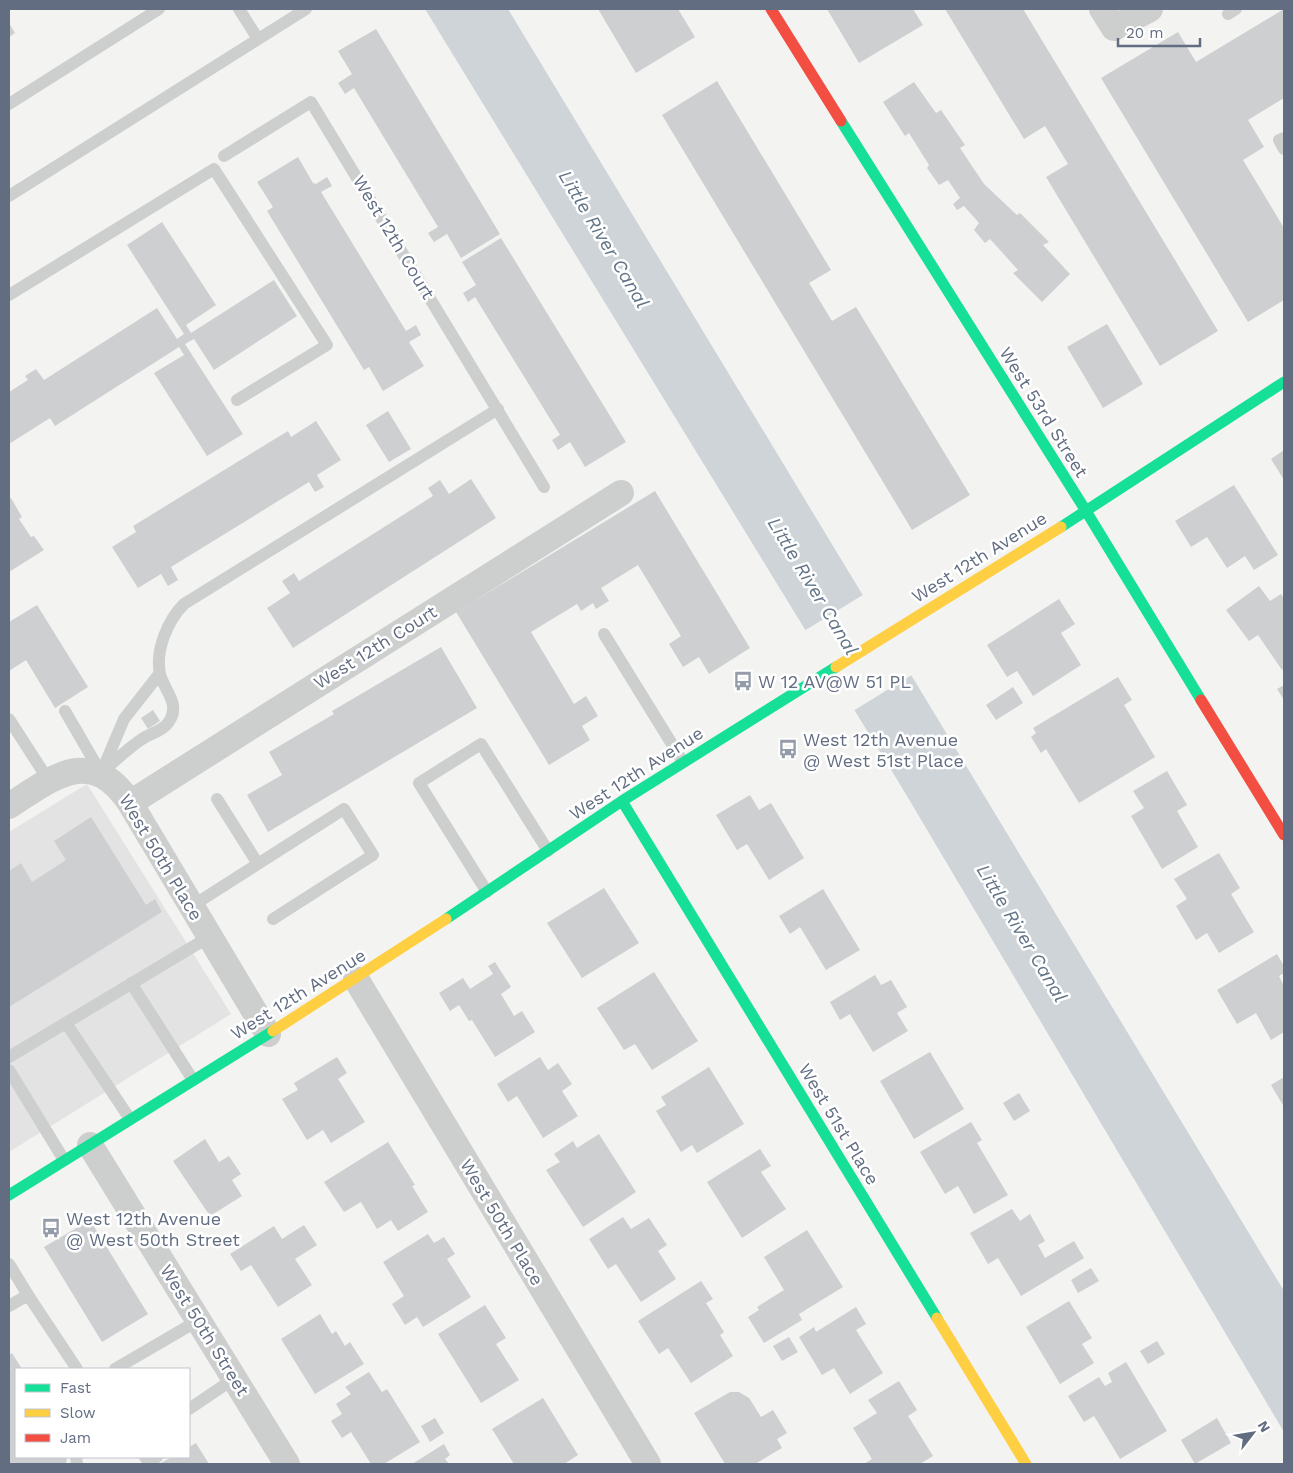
<svg xmlns="http://www.w3.org/2000/svg" width="1293" height="1473" font-family="'Work Sans',sans-serif">
<rect width="100%" height="100%" fill="#f3f3f1"/>
<path fill="#e3e3e4" d="M87,784l144,230 -222,138v-320z"/>
<path fill="#ced4d8" d="M425,9h83l776,1282v141l-380,-641z"/>
<path fill="#f3f3f1" d="M866,593l49,80 -62,38 -49,-80z"/>
<path fill="#cecfd0" d="M598,9h80l17,28 -59,36z
M827,9h86l10,16 -64,38z
M945,9h78l195,322 -58,35 -114,-189 22,-13 -23,-38 -21,13z
M1284,9v89l-36,22 16,27 -21,13 41,68v72l-36,22 -147,-244 77,-46 18,30z
M9,23l6,10 -6,4z
M376,29l124,205 -39,24 -14,-24 -13,8 -6,-9 10,-6 -84,-139 -9,6 -7,-11 14,-9 -14,-23z
M717,81l114,189 -22,13 23,38 24,-14 114,188 -58,35 -250,-415z
M914,82l22,31 5,-3 24,35 -5,3 24,36 33,31 3,-2 29,29 -6,3 27,29 -28,28 -29,-29 5,-3 -28,-31 -5,4 -11,-13 5,-7 -15,-17 -7,4 -4,-6 7,-6 -12,-18 -9,5 -12,-17 2,-3 -20,-32 -4,3 -22,-34z
M298,157l15,26 3,1 11,-7 5,9 -11,6 85,139 10,-6 5,10 -12,7 15,24 -41,25 -14,-24 -5,3 -97,-159 6,-4 -16,-25z
M162,222l54,83 -30,20 5,8 83,-53 23,36 -83,54 -20,-31 -9,5 58,90 -36,22 -53,-83 30,-18 -5,-8 -124,79 -5,-8 -41,26v-52l19,-12 -3,-4 11,-7 8,11 113,-72 20,31 7,-5 -57,-89z
M501,238l125,204 -41,25 -15,-25 -12,8 -6,-10 8,-5 -85,-138 -7,5 -5,-9 13,-8 -14,-23z
M1107,324l36,60 -40,24 -36,-61z
M388,411l23,38 -22,13 -23,-37z
M316,421l25,39 -24,15 7,12 -9,5 -6,-10 -138,85 7,13 -10,6 -7,-12 -23,14 -26,-41 24,-15 -3,-6 155,-95 3,6z
M1284,450v30l-13,-21z
M471,479l25,39 -203,130 -26,-40 23,-15 -8,-12 12,-8 5,8 134,-85 -5,-8 12,-8 9,14z
M1234,485l44,70 -24,15 -9,-14 -18,12 -20,-31 -16,10 -16,-26z
M655,491l95,157 -41,26 -10,-17 -16,10 -14,-23 12,-8 -43,-71 -37,23 8,13 -13,8 -3,-6 -12,8 -4,-7 -46,28 43,72 12,-8 12,20 -16,10 8,14 -41,25 -93,-153z
M11,498l11,19 -3,2 12,18 3,-1 10,14 -35,22v-73z
M1259,586l11,15 11,-7 3,4v70l-2,2 -24,-35 -9,6 -23,-31z
M1059,599l16,25 -14,9 20,32 -48,31 -16,-25 -10,6 -20,-32z
M37,605l51,82 -33,21 -29,-48 -17,11v-49z
M441,647l36,61 -209,124 -21,-37 35,-20 -13,-23 65,-38 -2,-3z
M1118,677l14,23 -8,5 31,52 -76,46 -33,-54 -5,4 -10,-16 5,-4 -3,-5z
M1284,685v15l-7,-11z
M1013,687l10,16 -27,17 -10,-15z
M153,710l7,11 -12,8 -7,-11z
M1167,771l20,34 -10,6 21,36 -36,22 -31,-53 13,-8 -11,-17z
M750,795l9,15 12,-7 33,55 -35,22 -22,-36 -10,6 -21,-35z
M91,817l55,88 9,-6 7,13 -153,95v-136l12,-8 11,19 34,-22 -12,-19z
M1219,853l21,35 -9,6 23,38 -35,21 -12,-20 -11,7 -20,-34 11,-7 -13,-20z
M604,888l35,55 -57,35 -35,-55z
M823,889l37,61 -34,20 -26,-43 -10,7 -11,-18z
M1277,954l7,12v7l-5,3 5,10v46l-13,8 -15,-27 -19,11 -20,-34z
M495,962l16,25 -10,7 13,22 8,-5 13,21 -40,25 -23,-37 -3,1 -10,-16 -9,6 -11,-18 24,-15 7,11 23,-15 -5,-8z
M654,972l44,69 -46,29 -17,-26 -11,6 -27,-42z
M875,975l6,10 10,-5 16,27 -10,6 11,18 -35,21 -23,-38 -10,6 -10,-18z
M930,1052l34,57 -50,30 -34,-58z
M337,1057l10,16 -9,6 27,43 -34,21 -8,-13 -16,10 -25,-41 16,-9 -4,-7z
M540,1057l8,13 10,-7 14,21 -10,7 16,25 -35,22 -26,-42 -9,6 -11,-18z
M709,1067l35,57 -47,29 -5,-8 -11,7 -25,-41 10,-6 -5,-8z
M1284,1077v30l-13,-22z
M1019,1093l11,18 -16,10 -11,-18z
M971,1122l11,18 -5,3 31,52 -34,19 -16,-28 -13,8 -25,-42z
M599,1134l37,58 -53,35 -37,-57 14,-8 -6,-8 19,-13 4,7z
M205,1139l14,23 10,-6 12,18 -9,6 10,16 -32,20 -37,-55z
M388,1142l27,43 -3,1 16,26 -30,19 -7,-11 -14,9 -16,-27 -17,10 -20,-30z
M760,1149l11,17 -10,6 25,37 -44,29 -35,-56z
M1012,1209l8,12 10,-7 15,27 -7,4 7,13 29,-17 10,17 -63,38 -23,-38 -10,6 -18,-31z
M623,1217l8,12 18,-11 18,27 -9,6 18,28 -35,23 -25,-38 -8,5 -19,-30z
M90,1220l58,94 -46,28 -58,-95z
M304,1225l13,20 -22,14 17,26 -34,22 -27,-42 -10,6 -11,-17 44,-28 8,13z
M807,1230l36,57 -44,27 3,6 -38,23 -16,-26 11,-7 -2,-3 27,-17 -20,-33z
M428,1234l6,9 10,-6 11,17 -8,5 24,38 -48,30 -6,-10 -12,8 -13,-21 12,-8 -21,-34z
M1091,1268l8,13 -21,12 -7,-13z
M701,1281l12,18 -7,4 18,29 -4,3 13,21 -42,27 -23,-35 -9,6 -21,-33z
M1069,1301l23,37 -10,6 12,19 -34,21 -34,-57z
M485,1305l21,33 -10,6 23,36 -38,23 -43,-69z
M856,1307l10,17 -10,6 27,43 -33,21 -16,-26 -12,7 -23,-38 15,-10 2,5z
M320,1314l12,20 4,-3 9,15 5,-4 14,22 -49,30 -34,-55z
M789,1337l9,15 -16,9 -9,-15z
M1157,1341l8,13 -17,10 -8,-13z
M12,1353l10,16h-6v88h51l-1,7h-57v-109z
M1126,1362l41,69 -47,28 -26,-43 -10,6 -16,-26 31,-19 6,9 7,-4 -4,-9z
M369,1372l13,20 5,-3 33,53 -36,22h-13l-20,-32 -9,6 -11,-17 11,-7 -6,-10 15,-10 -6,-7z
M899,1381l18,29 -9,6 25,40 -13,8h-56l8,-5 -19,-31 24,-15 -9,-13z
M730,1392h9l10,6 12,19 12,-7 14,23 -10,6 5,9 -27,16h-30l-31,-51z
M543,1398l35,57 -14,9h-50l-22,-35z
M435,1418l9,15 -14,9 -9,-16z
M1217,1418l14,25 -36,21 -14,-24z
M196,1443l13,21h-50l13,-7h17v-10z
M444,1444l6,11 -5,4 4,5h-37z"/>
<g fill="none" stroke-linecap="round" stroke-linejoin="round">
<path stroke="#cdcece" stroke-width="12" d="M239,9l19,30
M1228,14l8,-5
M9,104l150,-95
M1284,138l-5,2 5,9
M224,156l87,-54 233,385
M9,196l297,-187
M9,295l205,-126 113,176 -90,55
M604,634l79,128
M65,711l36,62
M9,719l40,62
M102,771l22,-52 36,-46
M101,773c13,-11 26,-24 41,-34 9,-6 22,-8 28,-19 10,-17 -6,-30 -10,-46 -5,-24 8,-54 24,-70l314,-195
M217,799l41,65
M487,892l-68,-109 62,-39 67,107
M192,906l152,-97 29,46 -100,64
M131,983l62,97
M66,1023l64,96
M9,1057l200,-120
M9,1070l55,90
M9,1264l19,31
M9,1306l19,-11 49,74
M115,1369l84,-49
M189,1409l46,-31
M76,1457l1,7
M145,1457l4,5 8,-5"/>
<path stroke="#cdcece" stroke-width="26" d="M1102,9l12,19 36,-19
M130,803l491,-310
M9,806c45,-29 82,-61 121,-3l138,231
M356,979l292,485
M90,1145l197,319"/>
<path stroke="#16e098" stroke-width="11" d="M841,121l245,390 115,189
M1061,527l223,-145
M622,801l315,517
M446,919l176,-118 214,-134
M9,1195l264,-164"/>
<path stroke="#ffcf43" stroke-width="11" d="M836,667l225,-140
M273,1031l173,-112
M937,1318l89,146"/>
<path stroke="#f24e42" stroke-width="11" d="M771,9l70,112
M1201,700l83,135"/>
</g>
<defs>
<symbol id="bus-bare" viewBox="-9 -9 18 18"><path d="M-5-6H5V4H4V6H2V4H-2V6H-4V4H-5ZM-3.5-4V0h7V-4ZM-3.5 1.2v1.5H-2V1.2ZM2 1.2v1.5H3.5V1.2Z" fill="#959ca9" stroke="#fff" stroke-width="2.5" paint-order="stroke"/></symbol>
</defs>
<g fill-rule="evenodd">
<use href="#bus-bare" x="729" y="667" width="28" height="28"/>
<use href="#bus-bare" x="774" y="735" width="28" height="28"/>
<use href="#bus-bare" x="37" y="1214" width="28" height="28"/>
</g>
<g text-anchor="middle" dominant-baseline="central" stroke-width="5" stroke-linejoin="round" paint-order="stroke">
<g font-size="18" fill="#626d82" stroke="#fff">
<text transform="translate(394 237) rotate(59)">West 12th Court</text>
<text transform="translate(1044 412) rotate(58)">West 53rd Street</text>
<text transform="translate(979 557) rotate(-32)">West 12th Avenue</text>
<text transform="translate(375 647) rotate(-32)">West 12th Court</text>
<text transform="translate(636 773) rotate(-33)">West 12th Avenue</text>
<text transform="translate(161 857) rotate(59)">West 50th Place</text>
<text transform="translate(298 994) rotate(-32)">West 12th Avenue</text>
<text transform="translate(839 1124) rotate(59)">West 51st Place</text>
<text transform="translate(502 1222) rotate(59)">West 50th Place</text>
<text transform="translate(205 1330) rotate(58)">West 50th Street</text>
</g>
<g font-size="18" fill="#626d82" stroke="#fff" text-anchor="start">
<text x="758" y="681">W 12 AV@W 51 PL</text>
<text x="803" y="739">West 12th Avenue<tspan x="803" dy="21">@ West 51st Place</tspan></text>
<text x="66" y="1218">West 12th Avenue<tspan x="66" dy="21">@ West 50th Street</tspan></text>
</g>
<g font-size="19" font-style="italic" fill="#637587" stroke="#fff">
<text transform="translate(604 239) rotate(59)">Little River Canal</text>
<text transform="translate(813 586) rotate(59)">Little River Canal</text>
<text transform="translate(1022 933) rotate(59)">Little River Canal</text>
</g>
</g>
<rect width="1293" height="1473" fill="none" stroke="#626d82" stroke-width="20"/>
<rect x="15" y="1368" width="175" height="90" fill="#ffffff" stroke="#c0c5cd"/>
<rect x="25" y="1384" width="25" height="8" fill="#16e098" stroke="#c0c5cd"/>
<text x="60" y="1393" font-size="15" fill="#626d82">Fast</text>
<rect x="25" y="1409" width="25" height="8" fill="#ffcf43" stroke="#c0c5cd"/>
<text x="60" y="1418" font-size="15" fill="#626d82">Slow</text>
<rect x="25" y="1434" width="25" height="8" fill="#f24e42" stroke="#c0c5cd"/>
<text x="60" y="1443" font-size="15" fill="#626d82">Jam</text>
<g transform="translate(1253 1433) rotate(59)" stroke="#ffffff" stroke-width="4" paint-order="stroke">
<path d="M0-4L9 19L0 12L-9 19Z" fill="#626d82"/>
<text y="-8" font-size="14" font-weight="bold" text-anchor="middle" fill="#626d82">N</text>
</g>
<path d="M1118 38v8h82v-8" fill="none" stroke="#626d82" stroke-width="2.5"/>
<text x="1126" y="38" font-size="15" fill="#626d82" stroke="#ffffff" stroke-width="4" paint-order="stroke">20 m</text>
</svg>
